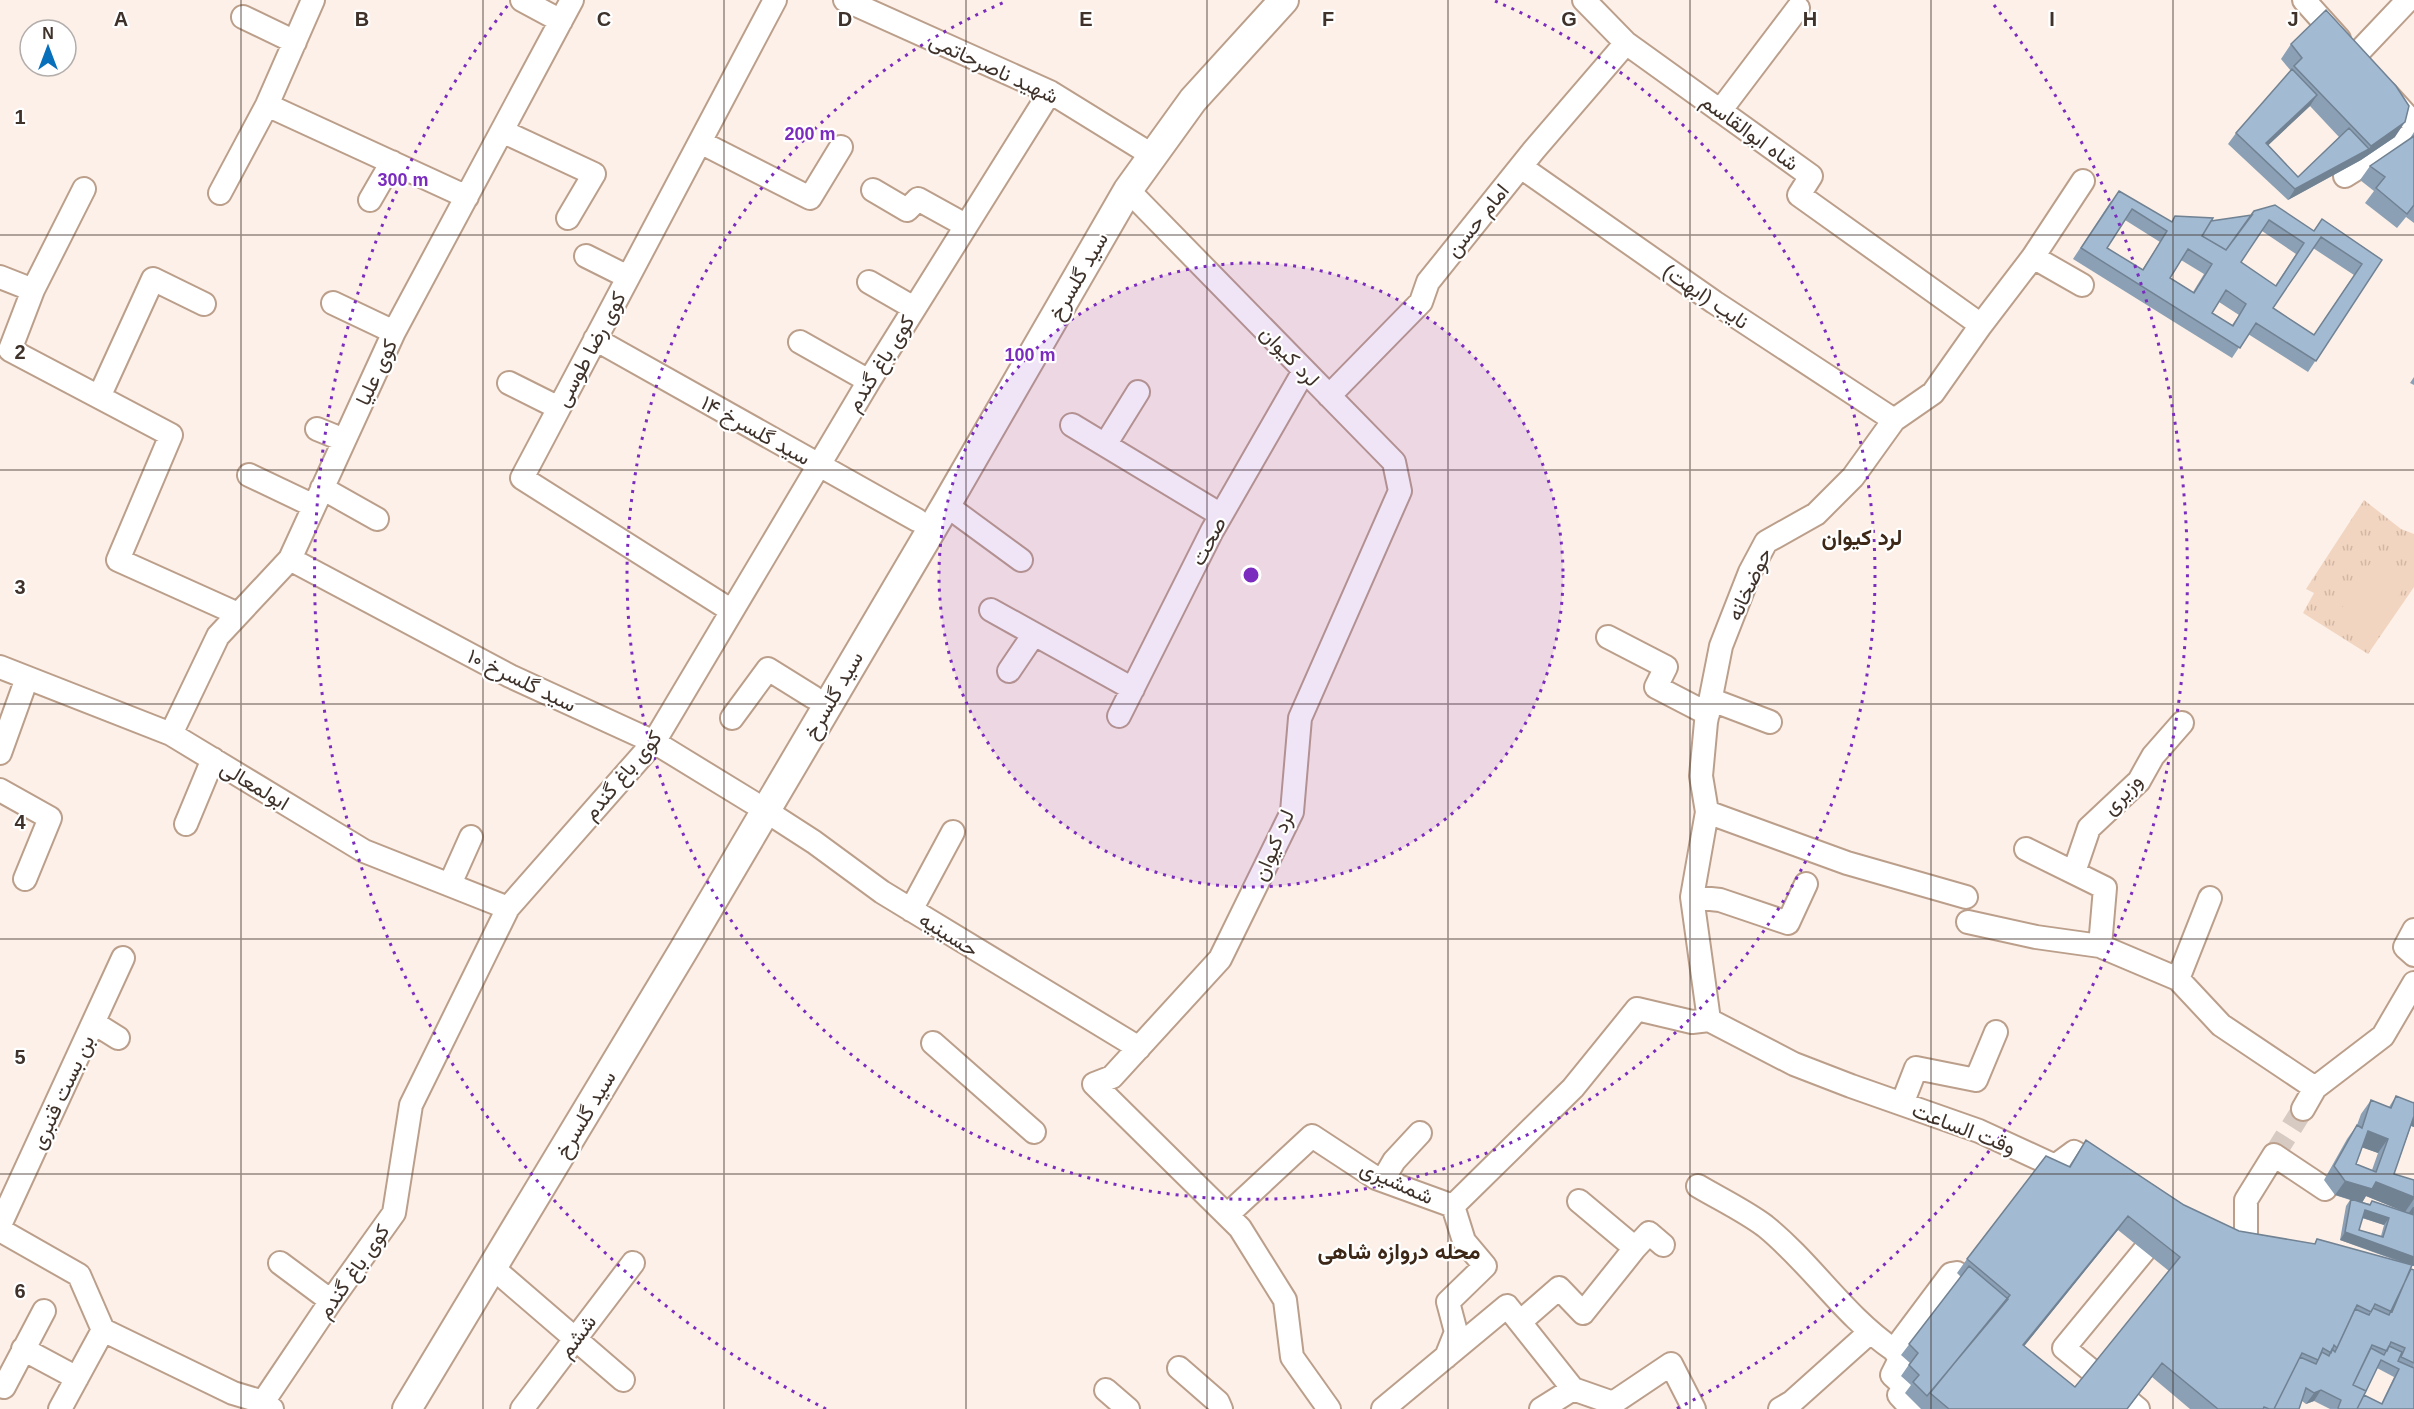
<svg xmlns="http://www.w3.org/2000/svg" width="2414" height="1409" font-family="Arial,Vazirmatn,sans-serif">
<defs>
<pattern id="park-tufts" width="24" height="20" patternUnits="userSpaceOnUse" patternTransform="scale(1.5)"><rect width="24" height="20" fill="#f2d5c0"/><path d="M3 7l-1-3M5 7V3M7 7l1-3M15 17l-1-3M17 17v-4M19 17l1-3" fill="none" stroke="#d1b7a5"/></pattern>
</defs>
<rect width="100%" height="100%" fill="#fcf0e8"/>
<path fill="url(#park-tufts)" d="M2364,500l37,29 13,5v53l-46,67 -65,-41 11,-20 -8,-4z"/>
<path fill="#f2d5c0" d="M2372,560l36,21 -38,60 -35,-22z"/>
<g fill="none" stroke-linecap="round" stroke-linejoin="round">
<path stroke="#d6cac2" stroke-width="22" stroke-dasharray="22 11" stroke-linecap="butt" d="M2274,1155l29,-46"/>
<defs>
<path id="minor" d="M522,0l39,21
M845,0l205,92 102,63
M1584,0l42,43 185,133 -12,19 182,130
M2304,0l35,39
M243,17l52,25
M2354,57l54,-57
M2386,93l28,31
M267,105l200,92
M1720,111l78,-103
M502,131l92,43 -26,44
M700,142l110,56 31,-51
M1521,167l193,135 180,118
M2345,176l69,-43
M2083,181l-50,76 -52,68 -48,68 -39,27 -41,57 -37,37 -50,28 -16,30 -29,74 -15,76 -5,54 6,36 -15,85 17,123 85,44 57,22 128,45 76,35 19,-14 30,16
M873,190l34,20 11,-11 47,26
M1128,190l266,272 6,29 -100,227 -8,94 -72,147 -108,118 -18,7 146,144 45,72 7,57 37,52
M220,193l47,-88 46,-105
M370,200l22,-38
M586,256l42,21
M2033,257l49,28
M0,277l33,13 -23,60 161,85 -53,125 120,54
M869,282l45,26
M33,290l51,-101
M333,303l61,29
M595,339l322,181
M800,342l69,39
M509,383l50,25
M1329,396l92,-94 7,-20 106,-132 92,-107
M99,397l54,-118 51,25
M1072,425l149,90
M317,429l27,11
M1105,445l33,-53
M249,475l65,31
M322,488l55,31
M946,505l75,55
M290,559l220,117 144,66 98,60
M991,610l142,79
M732,611l-210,-133 253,-478
M1608,637l58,30 -10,20 52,27
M0,667l171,67 193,117 144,57
M1009,671l25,-37
M1712,700l58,22
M1119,716l93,-185 92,-160
M732,718l36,-49 45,28
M171,734l47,-98 72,-77 104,-227 178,-332
M0,753l27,-75
M0,790l50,28 -25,61
M766,811l48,31 68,50 257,156
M1707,812l140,51 119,34
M186,824l27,-65
M2026,849l79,39 -5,58
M2074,872l15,-44 50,-47 14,-25 29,-33
M450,884l21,-47
M1692,897l28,3 68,23 18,-39
M911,910l42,-78
M1968,922l68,15 64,9 78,33 43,46 94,63
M2414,930l-9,17 9,8
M2178,979l32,-81
M94,1023l24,15
M933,1043l101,89
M1902,1104l14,-36 60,12 20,-48
M2303,1109l12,-21 68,-52 31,-53
M1383,1180l11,-19 26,-28
M1698,1186c22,13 47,25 67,40 47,38 79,90 129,124
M1453,1206l120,-118 64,-79 55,13 17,-2
M1227,1215l85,-79 64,42 77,28
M0,1225l123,-267
M0,1230l79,45 24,55 130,63 30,9 9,7
M2246,1233v-33l28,-45 51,34
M1635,1248l14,-15 14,12
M280,1263l51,38
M493,1268l130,112
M1520,1322l39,-34 24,25 52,-65 -56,-47
M23,1349l54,29
M1446,1357l10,-25 -8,-30 37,-36 -21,-25 -11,-35
M1179,1368l39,34 3,7
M4,1387l40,-76
M1106,1390l22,19
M263,1402l68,-101 63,-88 17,-108 97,-197 146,-166 215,-361 181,-289
M60,1409l43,-79
M522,1409l111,-146
M1383,1409l124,-103 66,83
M1541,1409l32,-20 40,14 58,-39 23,45
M1780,1409l12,-7 77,-69
M1912,1409l-13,-14 6,-8 -13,-12 8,-16 -6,-9 57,-76 6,-1
M2138,1409l-74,-61 98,-119"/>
<path id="major" d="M407,1409l276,-458 263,-446 182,-315 65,-90 91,-100"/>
</defs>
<use href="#minor" stroke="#bb9f8b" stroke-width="26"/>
<use href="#major" stroke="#bb9f8b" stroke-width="32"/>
<use href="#minor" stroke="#fff" stroke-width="22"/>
<use href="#major" stroke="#fff" stroke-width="28"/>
</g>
<path fill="#8ba0b5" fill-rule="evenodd" d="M2291,44l104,93 -34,23 -73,40 -60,-56 8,-11 55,-62 -10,-12zM2310,106l29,31 -41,40 -30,-32z
M2414,132v91l-8,-6 -9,11 -32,-25 9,-12 -14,-11 10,-14 39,-26z
M2111,201l60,21 40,-1 41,-6 62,16 8,-12 60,41 -74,112 -60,-38 -16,24 -159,-99zM2125,220l35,22 -18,28 -35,-22zM2262,231l34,23 -21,32 -34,-24zM2313,248l41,27 -40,60 -41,-27zM2181,260l23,14 -11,18 -23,-14zM2219,302l20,13 -7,10 -20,-12z
M2414,377v8l-4,-2z
M2396,1096l17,7 1,-2v26l-3,-1 -17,48 20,6v86h-2l-1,3 3,1v139h-84l-16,-8 -8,3 -4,-3 -3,8h-109l-38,-32 -25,32h-206l-16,-16 6,-8 -10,-9 9,-13 -9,-8 60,-78 -4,-4 10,-14 102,-93 17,-26 98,65 55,26 75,13 3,-5 86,24 -63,-23 6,-34 4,-6 -15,-5 -11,-15 23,-41 10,-14 4,-11 10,-14 18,7zM2362,1147l16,6 -6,17 -16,-6zM2366,1196l39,16 -43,-10zM2362,1218l22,7 -3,11 -22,-6zM2118,1230l51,41 -94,116 -51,-41zM2377,1368l17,9 -13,27 -17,-9z"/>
<path fill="#718293" d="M2317,95l-7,11 -51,48 7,-11z
M2405,122l-10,15 -34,23 10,-14z
M2369,149l-8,11 -73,40 7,-11z
M2414,1113v14l-8,-3z
M2368,1131l20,8 -10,14 -20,-7z
M2345,1181l31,1 38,15v2l-9,13 -39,-16 -4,7 -27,-8z
M2413,1207h1v18l-11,-4z
M2365,1210l24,8 -5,7 -24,-8z
M2128,1216l-10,14 -105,130 10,-15z
M2345,1232l69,25v9l-74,-26z
M2162,1363l-10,14 -25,32h-1z
M2321,1390l-7,11 -8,3 8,-11z"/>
<path fill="#a2bad2" stroke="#718293" stroke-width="1.5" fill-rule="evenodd" d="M2326,10l70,76 13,20 -4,16 -34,24 -77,-80 8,-8 -11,-14z
M2292,69l25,26 -51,48 32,34 51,-49 20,21 -74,40 -59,-56z
M2414,136v69l-7,9 -31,-26 9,-11 -15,-11z
M2119,191l53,31 3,-6 38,2 -11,18 24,14 28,-39 21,-6 39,26 8,-12 60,41 -66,101 -60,-38 -16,25 -159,-100zM2132,209l35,22 -24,39 -36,-22zM2269,220l35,23 -28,43 -35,-24zM2321,237l41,27 -48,71 -41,-27zM2188,249l24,15 -18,29 -24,-15zM2226,290l20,14 -13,22 -21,-13z
M2252,215l-26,35 -24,-14 9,-15z
M2396,1096l18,7v13l-20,58 20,6v17l-38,-15 -4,7 -27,-8 -11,-15 23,-41 5,3 9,-28 20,8zM2368,1131l20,8 -12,33 -20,-8z
M2086,1140l98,65 55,26 76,13 2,-5 95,26 -20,47 -17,-8 -4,8 -14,-7 -20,43 -3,-3 -3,8 -8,-5 -5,12 -16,-7 -28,56h-5l-5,-2 -1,2h-45l-56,-46 -35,46h-178l-19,-16 80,-98 -43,-36 79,-103 24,11zM2128,1216l52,41 -105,130 -52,-42z
M2351,1199l19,6 2,-4 42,14v42l-69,-25zM2365,1210l24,8 -6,19 -24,-7z
M1969,1266l39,33 -81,97 -14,-14 6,-7 -10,-10 9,-12 -9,-9z
M2411,1269l3,1v93l-13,-6 4,-9 -14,-6 -4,9 -15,-6 -19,40 13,6 -9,18h-18l-1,-1 3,-8 -20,-10 -7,3 -8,-5 -7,21h-25l26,-52 16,7 6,-12 7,4 3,-7 3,3 20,-43 14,6 4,-7 16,7z
M2389,1346l13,6 -4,9 16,7v41h-57l7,-14 18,9 17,-35 -18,-9 -15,31 -13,-6 18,-37 13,7z"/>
<path fill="none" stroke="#3e322a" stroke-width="1.5" stroke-opacity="0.55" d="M241,0v1409M483,0v1409M724,0v1409M966,0v1409M1207,0v1409M1448,0v1409M1690,0v1409M1931,0v1409M2173,0v1409M0,235h2414M0,470h2414M0,704h2414M0,939h2414M0,1174h2414"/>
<circle cx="1251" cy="575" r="312" fill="#7b2cbf" fill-opacity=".12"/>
<g fill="none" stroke="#7b2cbf" stroke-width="3" stroke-dasharray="3 6">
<circle cx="1251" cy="575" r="312"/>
<path d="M1495 1A624 624 0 1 1 1007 1"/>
<path d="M826 1409A936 936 0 0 1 508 5M1994 5A936 936 0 0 1 1676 1409"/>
</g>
<g text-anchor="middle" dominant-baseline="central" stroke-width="4.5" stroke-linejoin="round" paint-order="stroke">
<g font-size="21" fill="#3e322a" stroke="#fff">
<text transform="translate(994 68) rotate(25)">شهید ناصرحاتمی</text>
<text transform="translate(1750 132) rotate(36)">شاه ابوالقاسم</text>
<text transform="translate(1477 220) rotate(-51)">امام حسن</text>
<text transform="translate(1078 276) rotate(-60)">سید گلسرخ</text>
<text transform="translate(1706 296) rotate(34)">نایب (ابهت)</text>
<text transform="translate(590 349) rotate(-62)">کوی رضا طوسی</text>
<text transform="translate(1290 356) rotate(46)">لرد کیوان</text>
<text transform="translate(880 363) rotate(-58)">کوی باغ گندم</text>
<text transform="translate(376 372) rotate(-65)">کوی علیا</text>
<text transform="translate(756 430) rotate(29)">سید گلسرخ ۱۴</text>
<text transform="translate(1208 541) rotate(-62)">صحت</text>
<text transform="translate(1749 584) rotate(-65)">حوضخانه</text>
<text transform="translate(522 680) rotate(26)">سید گلسرخ ۱۰</text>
<text transform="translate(833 695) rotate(-60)">سید گلسرخ</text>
<text transform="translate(622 775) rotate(-50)">کوی باغ گندم</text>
<text transform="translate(255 785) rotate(31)">ابولمعالی</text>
<text transform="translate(2122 794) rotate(-47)">وزیری</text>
<text transform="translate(1273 845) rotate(-67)">لرد کیوان</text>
<text transform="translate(949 934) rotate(32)">حسینیه</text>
<text transform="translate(62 1092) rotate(-65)">بن بست قنبری</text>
<text transform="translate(585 1114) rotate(-59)">سید گلسرخ</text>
<text transform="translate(1964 1128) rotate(21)">وقت الساعت</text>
<text transform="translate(1397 1182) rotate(24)">شمشیری</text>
<text transform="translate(353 1271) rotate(-55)">کوی باغ گندم</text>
<text transform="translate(577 1336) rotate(-53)">ششم</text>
</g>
<g font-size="22" font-weight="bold" fill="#3d2717" stroke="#fff">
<text x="1862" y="537">لرد کیوان</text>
<text x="1399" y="1251">محله دروازه شاهی</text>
</g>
</g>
<g font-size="20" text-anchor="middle" font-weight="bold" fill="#3e322a" stroke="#fff" stroke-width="4.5" stroke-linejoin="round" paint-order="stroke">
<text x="121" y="26">A</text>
<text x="362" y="26">B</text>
<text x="604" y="26">C</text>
<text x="845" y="26">D</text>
<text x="1086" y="26">E</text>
<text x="1328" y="26">F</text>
<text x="1569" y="26">G</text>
<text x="1810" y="26">H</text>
<text x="2052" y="26">I</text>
<text x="2293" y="26">J</text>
<text x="20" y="124">1</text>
<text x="20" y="359">2</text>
<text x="20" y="594">3</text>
<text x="20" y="829">4</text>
<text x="20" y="1064">5</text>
<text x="20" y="1298">6</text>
</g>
<circle cx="1251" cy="575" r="9" fill="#7b2cbf" stroke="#fff" stroke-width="3"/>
<g font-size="18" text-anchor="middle" font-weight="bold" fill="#7b2cbf" stroke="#fff" stroke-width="4.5" stroke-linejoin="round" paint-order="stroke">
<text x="810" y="140">200 m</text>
<text x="403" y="186">300 m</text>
<text x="1030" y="361">100 m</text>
</g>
<g transform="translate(48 48)"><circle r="28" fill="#ffffff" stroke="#b2adaa" stroke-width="1.5"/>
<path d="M0-4.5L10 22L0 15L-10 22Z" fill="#0870bb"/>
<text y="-9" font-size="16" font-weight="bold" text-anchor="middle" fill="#3e322a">N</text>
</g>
</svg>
